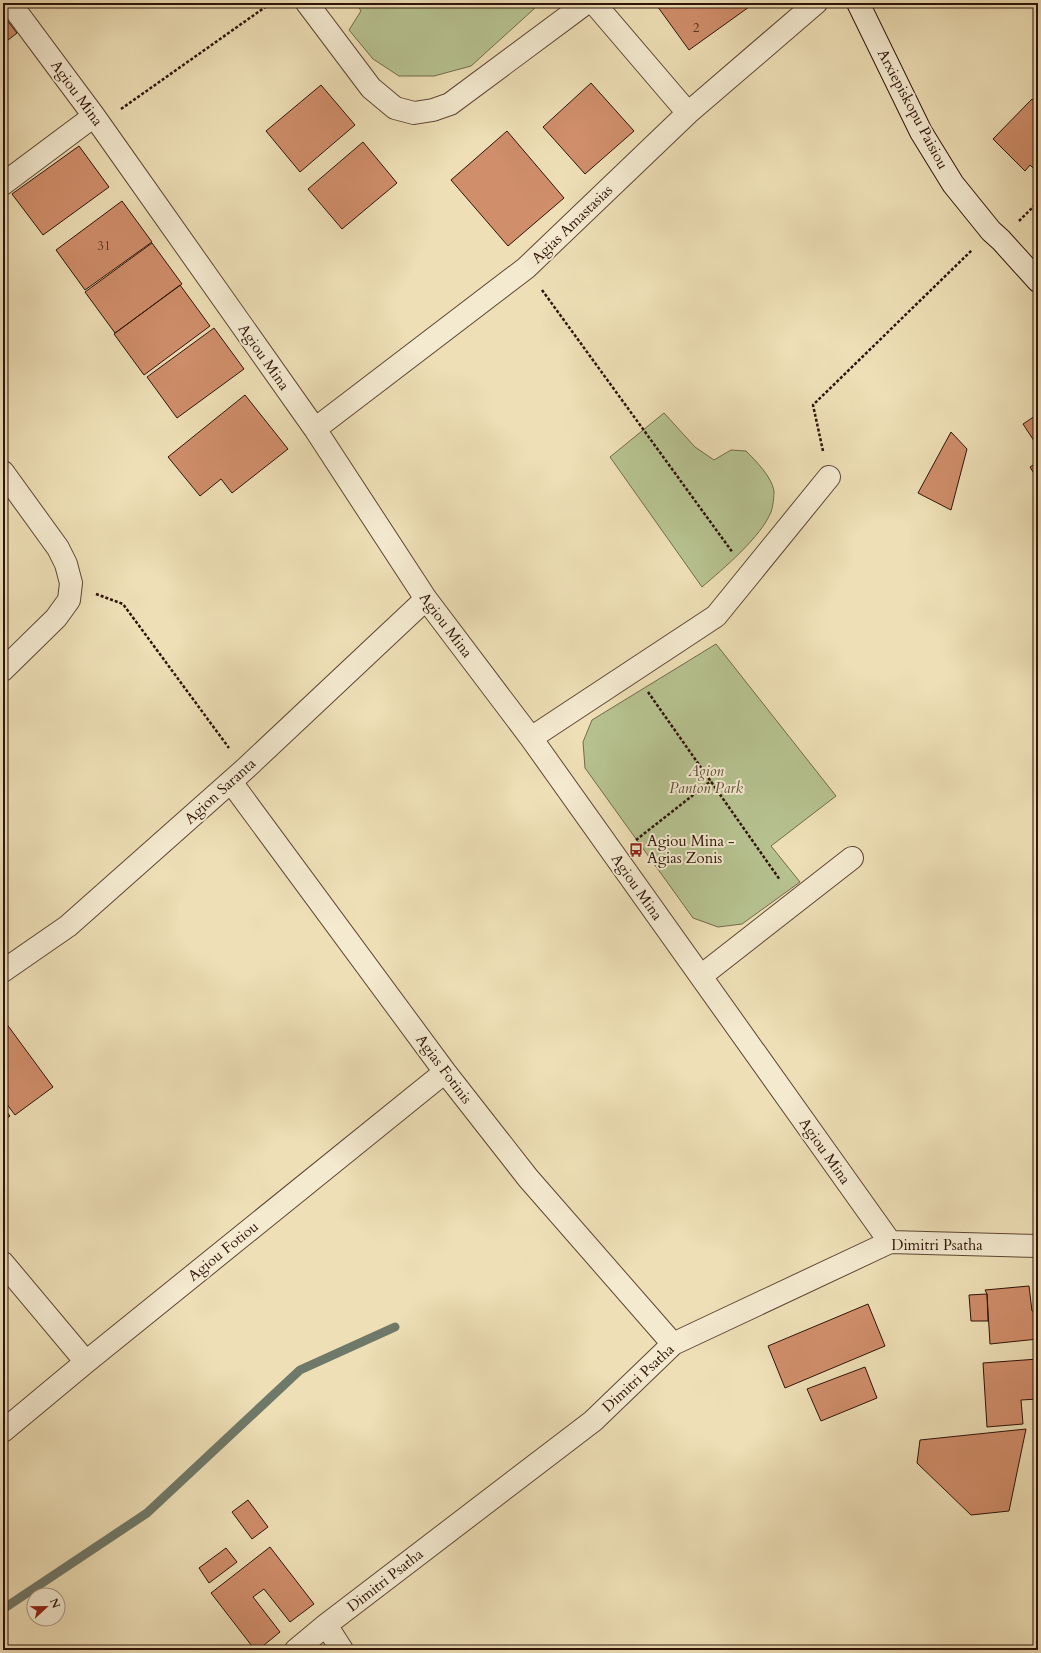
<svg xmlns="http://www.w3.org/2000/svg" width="1041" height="1653" font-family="Cardo,serif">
<rect width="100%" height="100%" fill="#eedfb6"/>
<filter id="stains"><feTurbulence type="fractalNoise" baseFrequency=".005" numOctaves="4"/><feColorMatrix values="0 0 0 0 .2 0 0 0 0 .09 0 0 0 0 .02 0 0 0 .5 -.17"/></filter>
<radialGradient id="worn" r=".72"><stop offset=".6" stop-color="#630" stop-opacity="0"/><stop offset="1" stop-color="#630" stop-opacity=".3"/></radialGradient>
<path fill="#b6c290" stroke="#726a4c" d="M356,3h180l-1,5 -64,58 -37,10h-35l-26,-17 -24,-29 12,-19z
M664,413l31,34 19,13 17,-10 15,1c9,9 26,26 28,40 0,5 -1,16 -3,21 -10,25 -48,57 -69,75l-92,-130z
M716,644l120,152 -65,50 29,36 -58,42 -24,3 -25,-9 -108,-150 -2,-26 9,-22z"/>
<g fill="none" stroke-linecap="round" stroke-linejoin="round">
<path stroke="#6f7969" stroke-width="9" d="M3,1609l144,-96 153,-143 95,-43"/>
</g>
<path fill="#d08e6b" stroke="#2e1308" d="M655,3h91l3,4 -60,43z
M3,15l14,18 -14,11z
M591,83l43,48 -49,43 -42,-47z
M321,85l34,40 -55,47 -34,-41z
M1032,99l6,6v68l-8,-8 -5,6 -32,-32z
M507,131l57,67 -56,48 -57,-66z
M363,142l34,41 -55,46 -34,-40z
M79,146l30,41 -66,48 -31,-41z
M122,201l30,41 -67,48 -29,-40z
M152,243l30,41 -67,49 -30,-41z
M180,285l30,41 -66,49 -30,-41z
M214,328l30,41 -67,49 -30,-41z
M245,395l43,54 -56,44 -11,-14 -21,17 -32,-39z
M1038,414v33l-15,-23z
M951,432l16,17 -16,61 -33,-17z
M1038,462v18l-8,-13z
M3,1019l50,68 -38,28 -12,-16z
M3,1107l7,9 -7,5z
M1029,1286l3,25 6,-1v29l-48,5 -3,-50 -2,-4z
M987,1294l1,27h-17l-2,-26z
M868,1304l17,42 -100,42 -17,-42z
M1038,1359v40l-17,1 2,24 -36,3 -4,-64z
M865,1367l12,31 -56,23 -14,-32z
M1026,1429l-17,82 -38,4 -54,-52 3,-23z
M248,1500l20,27 -16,12 -20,-27z
M270,1547l44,57 -24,18 -26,-33 -11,8 27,35 -22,18h-3l-44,-57z
M226,1548l11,14 -28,21 -10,-15z"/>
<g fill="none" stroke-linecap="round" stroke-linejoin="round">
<defs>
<path id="street" d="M10,3l84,113 221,313 111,170 105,139 359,504
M307,3l64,85 24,20 19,5 19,-3 17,-6 136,-101
M594,3l94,110
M3,184l91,-68
M315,429l211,-161 162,-155 128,-110
M3,472l55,76 8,16 5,19 -2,17 -13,18 -53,52
M531,738l185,-122 113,-139
M231,782l214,290 83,106 145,166
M3,971l65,-45 177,-157 181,-170
M701,976l151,-118
M3,1263l83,99
M3,1431l83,-69 359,-290
M326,1625l16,25
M296,1650l30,-25 267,-204 80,-77 217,-102 148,4"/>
<path id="secondary" d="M858,3l63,129 32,52 38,47 10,9 37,41"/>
</defs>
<use href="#street" stroke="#5e4634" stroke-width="24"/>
<use href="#secondary" stroke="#2e1308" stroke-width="24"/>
<path stroke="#2e1308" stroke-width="2.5" stroke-dasharray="3 2" stroke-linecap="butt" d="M121,109l150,-106
M1019,221l19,-19
M542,290l191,263
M823,451l-10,-46 159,-155
M96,594l27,10 106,144
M648,692l132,188
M636,840l75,-59"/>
<use href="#street" stroke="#f4ead0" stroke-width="22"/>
<use href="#secondary" stroke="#f4ead0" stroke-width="22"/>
</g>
<defs>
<symbol id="bus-bare" viewBox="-9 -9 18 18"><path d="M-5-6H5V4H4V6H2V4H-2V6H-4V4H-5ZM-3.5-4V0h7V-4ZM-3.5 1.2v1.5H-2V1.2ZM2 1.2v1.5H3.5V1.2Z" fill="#8f2418" stroke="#f4ead0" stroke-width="2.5" paint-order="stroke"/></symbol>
</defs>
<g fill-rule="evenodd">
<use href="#bus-bare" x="626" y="840" width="20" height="20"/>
</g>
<g text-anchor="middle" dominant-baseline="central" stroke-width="4" stroke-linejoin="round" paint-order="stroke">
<g font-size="13" fill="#563221">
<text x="696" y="28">2</text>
<text x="104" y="246">31</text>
</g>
<g font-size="15" fill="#2e1308" stroke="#f4ead0">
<text transform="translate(77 93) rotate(54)">Agiou Mina</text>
<text transform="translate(913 109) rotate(62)">Arxiepiskopu Paisiou</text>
<text transform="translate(572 224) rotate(-44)">Agias Amastasias</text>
<text transform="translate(264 357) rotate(55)">Agiou Mina</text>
<text transform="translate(446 625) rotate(53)">Agiou Mina</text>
<text transform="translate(220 791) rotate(-42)">Agion Saranta</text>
<text transform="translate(637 887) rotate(55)">Agiou Mina</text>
<text transform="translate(444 1069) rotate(53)">Agias Fotinis</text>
<text transform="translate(825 1151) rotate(55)">Agiou Mina</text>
<text x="937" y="1245">Dimitri Psatha</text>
<text transform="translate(223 1251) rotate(-39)">Agiou Fotiou</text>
<text transform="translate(638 1378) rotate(-43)">Dimitri Psatha</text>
<text transform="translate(385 1580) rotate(-38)">Dimitri Psatha</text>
</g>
<g font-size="15" font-style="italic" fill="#5e5038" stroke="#f4ead0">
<text x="706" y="771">Agion<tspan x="706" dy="17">Panton Park</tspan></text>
</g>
<g font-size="15" fill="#2e1308" stroke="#f4ead0" text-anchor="start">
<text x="647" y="841">Agiou Mina -<tspan x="647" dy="17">Agias Zonis</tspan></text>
</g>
</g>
<rect width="1041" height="1653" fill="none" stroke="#eedfb6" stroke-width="16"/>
<rect x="4" y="4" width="1033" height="1645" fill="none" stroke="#2e1308" stroke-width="2"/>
<rect x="8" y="8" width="1025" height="1637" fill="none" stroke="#2e1308"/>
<g transform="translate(46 1607) rotate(68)"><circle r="19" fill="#f4ead0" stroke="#a59480"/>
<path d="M0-3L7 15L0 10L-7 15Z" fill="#8f2418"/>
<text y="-6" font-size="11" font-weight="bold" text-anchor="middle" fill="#2e1308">N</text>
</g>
<rect width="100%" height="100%" filter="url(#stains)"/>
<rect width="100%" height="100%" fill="url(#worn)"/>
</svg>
